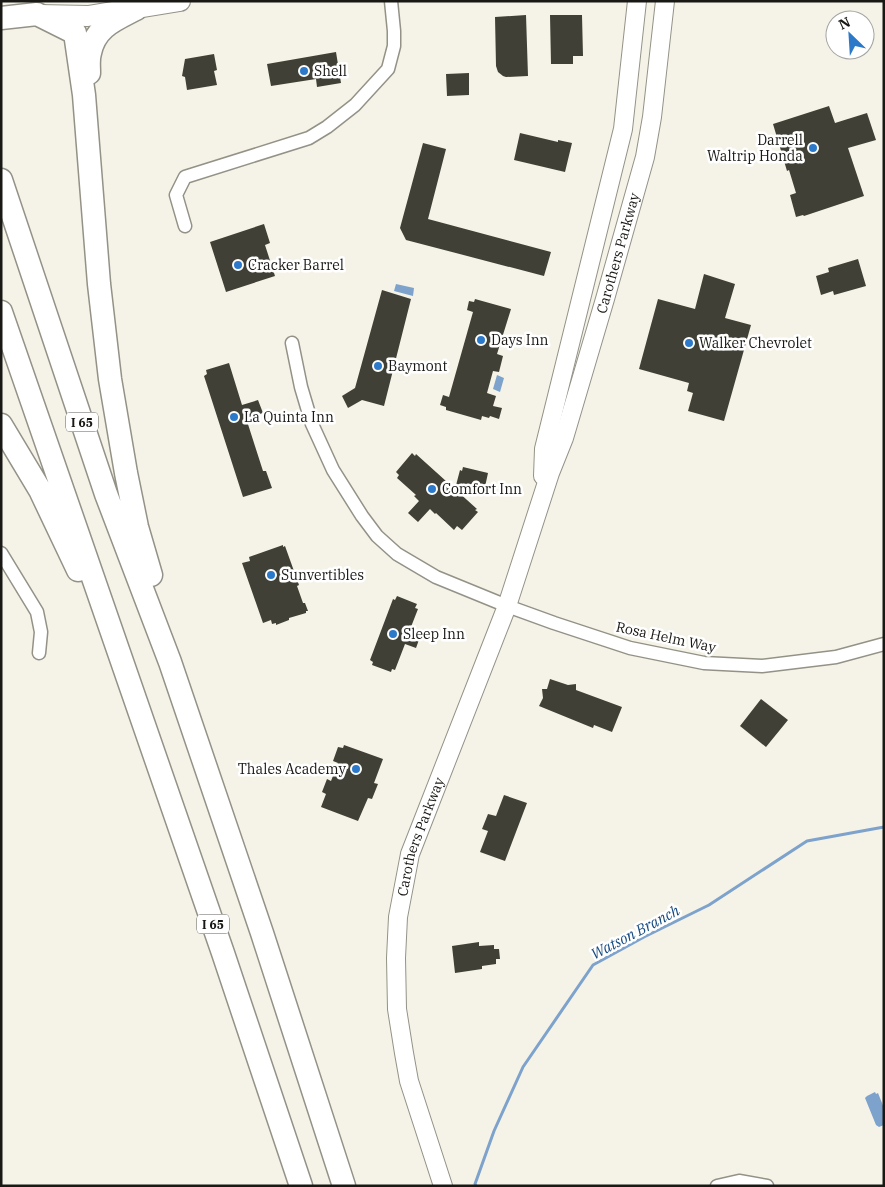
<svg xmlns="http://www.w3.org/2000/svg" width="885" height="1187" font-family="'IBM Plex Serif',serif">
<rect width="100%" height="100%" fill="#f5f3e7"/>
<path fill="#7da2cc" d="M396,284l18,4 -1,8 -19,-5z
M497,375l7,3 -4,14 -7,-3z
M875,1092l1,2 2,-1 6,15v17l-5,2 -3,-2 -11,-27 2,-2z"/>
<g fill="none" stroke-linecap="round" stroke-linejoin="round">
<path stroke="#7da2cc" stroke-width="3" d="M476,1186l-1,-2 19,-53 29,-64 70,-102 51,-28 65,-32 98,-64 77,-14"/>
</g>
<path fill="#414036" d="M526,15l2,61 -22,1 -3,-1 -5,-4 -2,-6 -1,-49z
M550,15h32l1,41h-10v8h-22z
M336,52l5,31 -24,4 -1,-8 -45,7 -4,-22z
M214,54l3,16 -3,1 3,14 -30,5 -2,-13 -3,-1 3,-17z
M469,73v22l-22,1 -1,-22z
M829,106l6,17 32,-10 9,27 -28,8 16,48 -60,20 -1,-1 -7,2 -6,-22 6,-2 -7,-23 -2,1 -14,-47z
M520,133l38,9v-2l14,3 -7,29 -51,-12z
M423,143l23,6 -18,70 123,33 -7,24 -138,-36 -6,-12z
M264,224l6,19 -5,2 10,31 -49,16 -16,-50z
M858,259l8,27 -32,9 -1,-4 -12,4 -5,-19 13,-4 -1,-4z
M704,274l31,10 -10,34 26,7 -27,96 -36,-10 5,-18 -6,-2 2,-8 -50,-14 19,-70 37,10z
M382,290l29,9 -27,107 -22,-6 -14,8 -6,-12 13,-8z
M475,299l36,10 -14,45 6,2 -4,16 -6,-1 -6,22 9,3 -3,10 9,2 -3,11 -9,-3 -1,2 -7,-2 -1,4 -35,-10v-3l-6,-2 3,-10 6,2 24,-85 -6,-2 2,-9 5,1z
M229,363l13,42 16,-5 5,13 -17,5 17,53h3l6,17 -29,9 -39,-121 3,-2 -1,-4z
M412,453l3,3 1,-2 61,55 -2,1 3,2 -16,18 -5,-4 -3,4 -18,-17 -1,1 -5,-5 -12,13 -10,-9 11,-12 -5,-5 2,-1 -19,-17 2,-3 -3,-3z
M463,467l25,6 -5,23 -28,-7 5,-19 2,1z
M283,545v2l2,-1 14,39 -2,1 6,17h2l3,8h-2v2l-17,5v2l-13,5v-2l-4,1 -1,-4 -8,3 -21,-60 8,-2 -1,-4z
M397,596l20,8 -2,4 3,1 -9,23 11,5 -4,11 -11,-4 -10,26 -3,-1 -1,3 -19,-7 1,-3 -3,-2 23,-61 2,1z
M550,679l18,6 8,-1v6l46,17 -10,25 -18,-7 -1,3 -54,-22 4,-8 -1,-9h5z
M761,699l27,21 -22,27 -26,-21z
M344,745l39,14 -9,24 4,1 -6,15 -4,-1 -10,23 -37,-14 5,-13 -4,-2 5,-13 4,2 7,-18 -5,-2 5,-14 5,1z
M504,795l23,8 -22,58 -25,-9 8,-21 -6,-2 6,-15 8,2z
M479,942v4l15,-1v4h5l1,10h-4v5l-14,2v3l-27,4 -3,-27z"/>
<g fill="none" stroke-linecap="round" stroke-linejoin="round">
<defs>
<path id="street" d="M185,226l-9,-31 9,-18 124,-39 18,-11 28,-22 33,-36 6,-23v-15l-3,-30
M292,343l9,44 11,37 21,46 29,46 15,20 20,18 39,23 71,29 47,17 76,25 74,15 58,3 74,-9 48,-13
M1,553l36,59 4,20 -2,21
M717,1186l22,-5 28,5"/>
<g id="secondary">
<path d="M543,476l1,-27 79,-320 14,-128"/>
<path id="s1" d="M443,1186l-34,-105 -5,-28 -7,-44 -1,-51 2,-41 12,-63 97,-248 43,-133 14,-35 41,-139 40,-142 7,-40 13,-116"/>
</g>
<path id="primary" d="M39,15l49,1 92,-15"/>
<path id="highway" d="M37,14l38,19 9,62 15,189 11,95 16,94 11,54 14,48
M1,18l36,-4
M89,73c0,-7 -1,-14 1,-20 5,-26 25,-33 46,-44
M1,180l105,314 64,168 92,271 82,253
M1,312l222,641 78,233
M1,425l39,65 38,80"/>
</defs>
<use href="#street" stroke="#949287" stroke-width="15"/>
<use href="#secondary" stroke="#949287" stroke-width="20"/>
<use href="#primary" stroke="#949287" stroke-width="22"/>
<use href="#highway" stroke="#949287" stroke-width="25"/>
<use href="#street" stroke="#fff" stroke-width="12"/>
<use href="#secondary" stroke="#fff" stroke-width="18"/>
<use href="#primary" stroke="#fff" stroke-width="20"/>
<use href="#highway" stroke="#fff" stroke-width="22"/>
</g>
<g fill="#2d79c9" stroke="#fff" stroke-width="2">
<circle cx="304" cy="71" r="5"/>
<circle cx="813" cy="148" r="5"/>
<circle cx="238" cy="265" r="5"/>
<circle cx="481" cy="340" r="5"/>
<circle cx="689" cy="343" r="5"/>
<circle cx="378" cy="366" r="5"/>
<circle cx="234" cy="417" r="5"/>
<circle cx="432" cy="489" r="5"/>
<circle cx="271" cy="575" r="5"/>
<circle cx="393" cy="634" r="5"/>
<circle cx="356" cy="769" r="5"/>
</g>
<g text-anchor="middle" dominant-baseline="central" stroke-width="5" stroke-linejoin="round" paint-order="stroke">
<g fill="#fff" stroke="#5e5d5a" stroke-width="1">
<rect x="66" y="412.5" width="32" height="19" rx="4"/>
<rect x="197" y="914.5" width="32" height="19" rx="4"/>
</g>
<g font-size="12" font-weight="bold" fill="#191814">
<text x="82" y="422">I 65</text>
<text x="213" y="924">I 65</text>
</g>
<g font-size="14" fill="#191814" stroke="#fff" text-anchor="start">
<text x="314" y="71">Shell</text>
<text x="803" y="140" text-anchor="end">Darrell<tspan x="803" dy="16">Waltrip Honda</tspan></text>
<text x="248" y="265">Cracker Barrel</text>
<text x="491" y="340">Days Inn</text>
<text x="699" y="343">Walker Chevrolet</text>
<text x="388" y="366">Baymont</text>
<text x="244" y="417">La Quinta Inn</text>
<text x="442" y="489">Comfort Inn</text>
<text x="281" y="575">Sunvertibles</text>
<text x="403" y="634">Sleep Inn</text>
<text x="346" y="769" text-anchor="end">Thales Academy</text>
</g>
<g font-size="14" fill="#191814" stroke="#fff">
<text stroke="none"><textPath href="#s1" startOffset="976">Carothers Parkway</textPath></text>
<text transform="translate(666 637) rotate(12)">Rosa Helm Way</text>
<text stroke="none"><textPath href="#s1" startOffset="359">Carothers Parkway</textPath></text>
</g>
<g font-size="15" font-style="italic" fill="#164a80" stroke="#fff">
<text transform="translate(635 932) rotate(-28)">Watson Branch</text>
</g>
</g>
<rect width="885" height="1187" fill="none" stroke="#191814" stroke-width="5"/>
<g transform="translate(850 35) rotate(335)"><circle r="24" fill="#ffffff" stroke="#a3a3a1"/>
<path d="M0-4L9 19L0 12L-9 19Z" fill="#2d79c9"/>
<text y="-8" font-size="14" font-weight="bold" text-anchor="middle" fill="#191814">N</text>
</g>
</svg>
